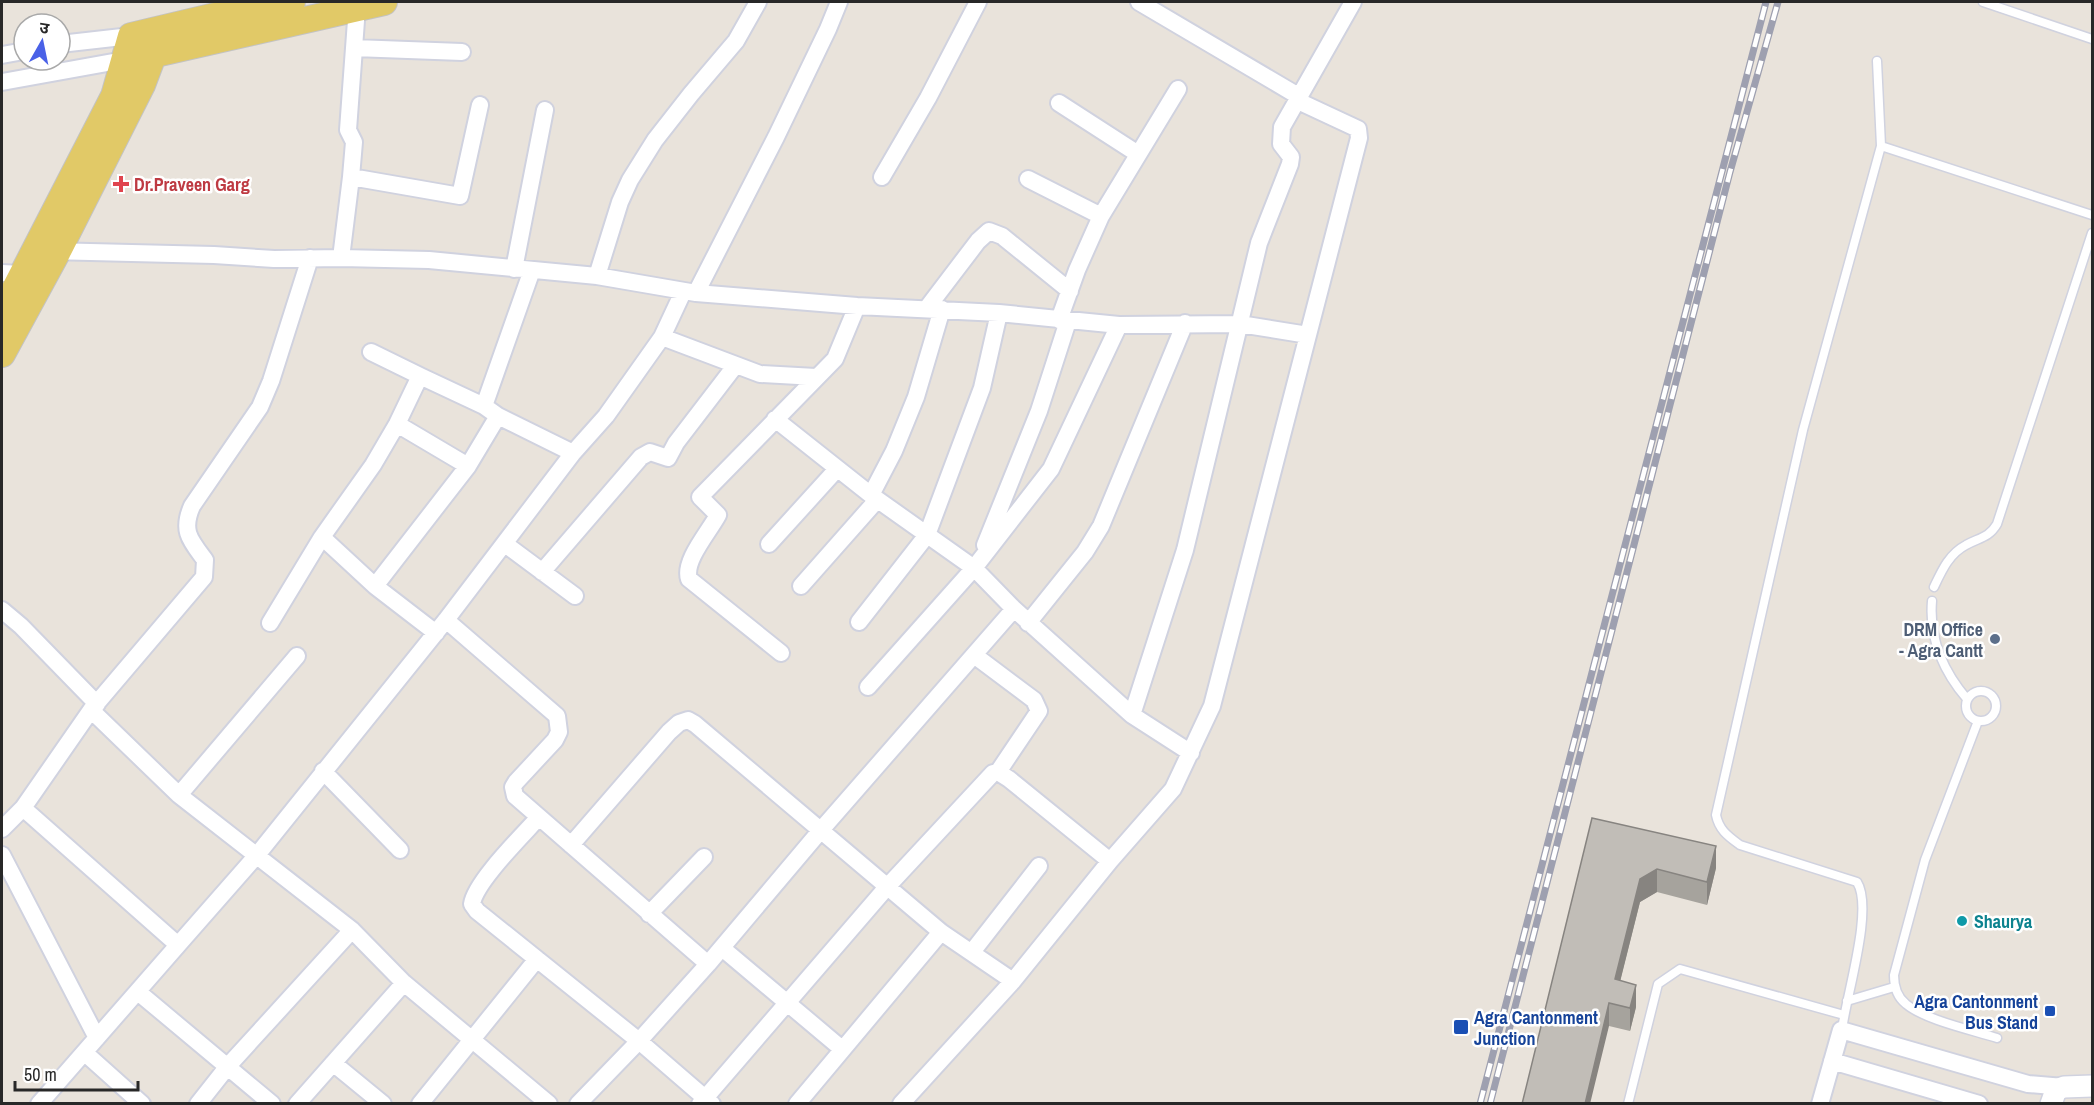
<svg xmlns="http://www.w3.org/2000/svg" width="2094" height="1105" font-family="'Archivo Narrow','Noto Sans Devanagari',sans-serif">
<rect width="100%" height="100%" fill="#e9e3db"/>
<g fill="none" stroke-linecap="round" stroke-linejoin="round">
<defs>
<path id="service" d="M1983,2l109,37
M1881,146l211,69
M1934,587c8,-17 15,-33 32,-42 12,-7 23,-7 31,-21l95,-291
M1932,601c-3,37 11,70 35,98
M1966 706a15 15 0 1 1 30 0a15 15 0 1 1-30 0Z
M1978,721l-53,139 -31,115c0,10 3,22 12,29 19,16 66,26 91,34
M1847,1001l47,-14
M1842,1030c4,-34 32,-121 15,-148l-117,-37c-12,-9 -21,-15 -24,-30l87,-385 78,-284 -4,-85
M1628,1104l30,-120 22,-15 164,46"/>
<path id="minor" d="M1139,2l161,95
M60,44l71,-8
M354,48l108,4
M2,55l22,-4
M2,82l122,-22
M1059,103l79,51
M351,177l3,-35 -6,-12 9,-123
M882,177l46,-79 50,-96
M1028,179l73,37 -24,54 -18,50
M1101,216l77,-127
M49,251l165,4 60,4 67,-1 88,2 168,16 99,17 161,13 142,7 120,12 121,-1 68,11
M341,258l10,-81 109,19 20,-91
M514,269l31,-159
M2,273l20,1
M597,276l23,-74 10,-22 25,-40 36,-46 45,-53 22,-39
M696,293l80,-156 52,-108 11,-27
M927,308l51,-67 11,-10 13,5 68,55
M662,337l98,37 56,3
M484,406l48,-136
M498,416l75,37
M775,419l96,76 103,73 40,41 118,106 59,38
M397,424l71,42 30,-50 -14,-10 -64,-30
M871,495l23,-44 22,-54 26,-88
M322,537l53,49 61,47
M505,544l70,52
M769,544l68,-75
M985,545l54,-134 29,-90
M542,572l99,-115 9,-5 18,6 8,-15 59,-77
M375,586l93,-120
M801,586l76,-86
M2,610l19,16 76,78
M446,620l111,96 2,16 -4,8 -39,42 -3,5 2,9 193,168
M859,622l68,-87 55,-147 17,-75
M270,623l52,-86 51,-72 24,-41 23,-48 -49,-24
M1028,623l57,-71 16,-26 84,-203
M781,653l-92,-74c-6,-18 20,-47 29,-64l-18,-18 135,-138 22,-53
M974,655l60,45 5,11 -41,61
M868,687l106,-119 77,-99 68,-144
M91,710l88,85 173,135 52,53 145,121
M1132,715l53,-165 74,-307 31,-79 1,-7 -10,-13 1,-17 71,-125
M323,771l77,79
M179,795l118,-139
M23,808l155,137 79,-90 189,-235 127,-167 33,-37 56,-79 21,-45
M539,817c-16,18 -64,65 -67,87l5,7 162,130 73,63
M2,829l21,-21 68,-98 113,-133 1,-17c-15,-20 -24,-29 -13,-54l68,-99 11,-26 39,-123
M571,845l98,-113 10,-9 9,-3 7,4 246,208 72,49
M2,855l95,183
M649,914l55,-57
M722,948l120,101
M972,952l67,-86
M138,992l134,112
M85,1053l57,51
M1832,1061l147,43
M333,1063l50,41
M39,1104l139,-159
M198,1104l30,-38 124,-136
M297,1104l107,-121
M420,1104l117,-145
M578,1104l61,-63 69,-77 113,-134 193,-221
M700,1104l187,-217 106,-114 5,-1 11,7 101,82
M797,1104l144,-172
M901,1104l112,-123 97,-120 63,-72 39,-83 147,-568 -1,-9 -60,-28
M1820,1104l21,-74 187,54 36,3"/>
<path id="tertiary" d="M2051,1104l5,-14 8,-3 28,-1"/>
<path id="primary" d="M142,57l242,-55
M2,314l112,-218 17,-60 84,-20 77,-14
M2,354l56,-103 84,-166 21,-56"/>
</defs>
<use href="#service" stroke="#d0d2df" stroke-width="11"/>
<use href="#minor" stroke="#d0d2df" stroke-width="20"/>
<use href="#tertiary" stroke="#d0d2df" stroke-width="24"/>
<use href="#primary" stroke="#c3c3c3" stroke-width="28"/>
<use href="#service" stroke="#fff" stroke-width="8"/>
<use href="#minor" stroke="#fff" stroke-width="16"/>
<use href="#tertiary" stroke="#fff" stroke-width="21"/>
<use href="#primary" stroke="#e1c967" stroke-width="26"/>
<defs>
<path id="rail" d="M1480,1104l286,-1102
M1490,1104l240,-932 48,-170"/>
</defs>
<use href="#rail" stroke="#9ea0b0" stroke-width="7"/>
<use href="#rail" stroke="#fff" stroke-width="4.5" stroke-dasharray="14" stroke-linecap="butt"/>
</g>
<path fill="#a6a39d" d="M1592,818l124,50 -9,37 -50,-13 -17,10 -20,79 16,26 -6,24 -21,-5z"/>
<path fill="#878480" d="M1716,846v22l-9,37v-23z
M1657,869v23l-17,10 -25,100v-23l25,-100z
M1636,985v22l-6,24v-23z
M1609,1003v23l-19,78h-5z"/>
<path fill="#c1bdb7" stroke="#878480" stroke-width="1.5" d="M1592,818l124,28 -9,36 -50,-13 -17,10 -25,100 21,6 -6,23 -21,-5 -24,101h-63z"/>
<path fill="#e0444e" stroke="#fff" stroke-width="2" d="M118 175h6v6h6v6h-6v6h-6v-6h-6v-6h6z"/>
<circle fill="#5c6f8a" stroke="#fff" stroke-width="2" cx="1995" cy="639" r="6"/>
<circle fill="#0f9aa8" stroke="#fff" stroke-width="2" cx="1962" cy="921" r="6"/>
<g fill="#1a4fb4" stroke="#fff" stroke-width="2">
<rect x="2044" y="1005" width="12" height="12" rx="3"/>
<rect x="1453" y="1019" width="16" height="16" rx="3"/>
</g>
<g text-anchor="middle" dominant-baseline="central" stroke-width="5" stroke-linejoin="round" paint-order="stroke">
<g font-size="18" font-weight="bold" fill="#be3a42" stroke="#fff" text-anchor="start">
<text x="134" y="184">Dr.Praveen Garg</text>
</g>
<g font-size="18" font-weight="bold" fill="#4e5e75" stroke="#fff" text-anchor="end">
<text x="1983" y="629">DRM Office<tspan x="1983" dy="21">- Agra Cantt</tspan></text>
</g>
<g font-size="18" font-weight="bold" fill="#0d838f" stroke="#fff" text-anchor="start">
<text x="1974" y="921">Shaurya</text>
</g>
<g font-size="18" font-weight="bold" fill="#164399" stroke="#fff" text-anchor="end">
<text x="2038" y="1001">Agra Cantonment<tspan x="2038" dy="21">Bus Stand</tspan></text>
<text x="1474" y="1017" text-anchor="start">Agra Cantonment<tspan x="1474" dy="21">Junction</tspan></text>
</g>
</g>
<rect width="2094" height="1105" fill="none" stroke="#282828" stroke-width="6"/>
<g transform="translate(42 42) rotate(9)"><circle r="28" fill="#ffffff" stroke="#a9a9a9" stroke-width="1.5"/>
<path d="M0-4.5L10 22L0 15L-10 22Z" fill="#4a61e7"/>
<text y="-9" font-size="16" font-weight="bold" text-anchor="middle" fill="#282828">उ</text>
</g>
<path d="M15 1081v9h123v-9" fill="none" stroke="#282828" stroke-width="3"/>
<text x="24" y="1081" font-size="18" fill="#282828" stroke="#ffffff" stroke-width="4.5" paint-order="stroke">50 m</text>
</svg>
